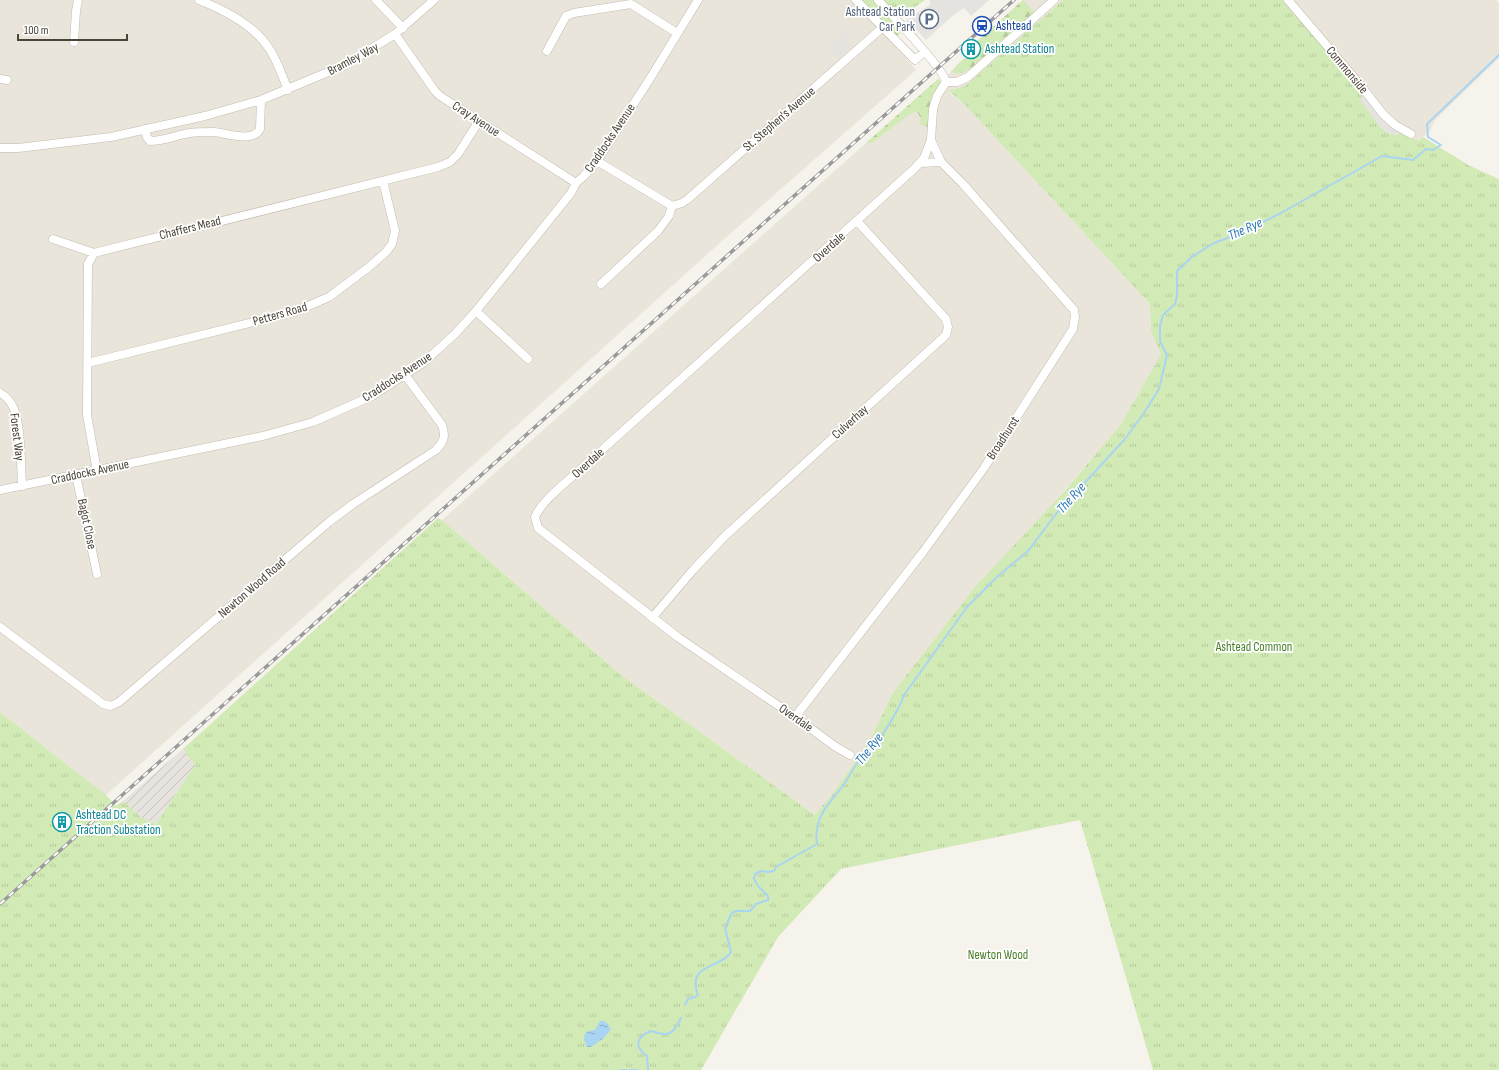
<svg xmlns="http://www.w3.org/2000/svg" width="1499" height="1070" font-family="'Sofia Sans Condensed',sans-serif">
<defs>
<pattern id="industrial-furrows" width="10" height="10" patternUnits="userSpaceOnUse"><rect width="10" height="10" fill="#e6e2dd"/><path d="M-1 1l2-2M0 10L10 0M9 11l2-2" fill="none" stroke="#c7c3be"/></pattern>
<pattern id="forest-firs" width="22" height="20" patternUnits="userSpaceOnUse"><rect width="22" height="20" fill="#d2eab5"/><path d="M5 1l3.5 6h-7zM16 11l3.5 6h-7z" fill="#b6ca9c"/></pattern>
<pattern id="park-tufts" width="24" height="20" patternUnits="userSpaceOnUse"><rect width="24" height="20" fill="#d2eab5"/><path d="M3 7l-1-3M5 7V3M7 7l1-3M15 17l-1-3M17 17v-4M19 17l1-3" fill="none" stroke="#b6ca9c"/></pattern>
<pattern id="water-ripples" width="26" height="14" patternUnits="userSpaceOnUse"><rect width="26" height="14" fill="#a9d4f2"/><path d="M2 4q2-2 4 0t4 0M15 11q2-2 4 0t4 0" fill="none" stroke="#8caec5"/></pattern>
</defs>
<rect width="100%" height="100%" fill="#f6f3ec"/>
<path fill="#eae5da" d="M0,0h857l59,70 -194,171 -616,554 -106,-83z
M1023,0h40l-98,86 -16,6 18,15 183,197 1,28 10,22 -40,70 -229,270 -21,44 -40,58 -16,19 -194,-140 -179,-155 496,-441 2,2 11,-9 7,-8 18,-16 -3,-3z
M1283,0h213l3,3v55l-65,63 -4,10 -12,10 -18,-10 -12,2 -25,-38z"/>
<path fill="url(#industrial-furrows)" d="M183,749l12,16 -39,59 -14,-6 -19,-17z"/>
<path fill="url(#forest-firs)" d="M860,0h15l26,30 -1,4 -4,2z
M1023,0l12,13 -64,56 -13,5 -7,-2 7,-8 18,-16 -3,-3z
M938,79l4,4c-12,12 -13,28 -14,44l-7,-2 -1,-8 -3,-6 -9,4 -36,28h-6z"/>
<path fill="url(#park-tufts)" d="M883,0h42l-23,16 -6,-2z
M1063,0h220l80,95 -2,5 27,33 9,2 3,-4 18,10 5,-4 47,29 29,13v891h-346l-73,-250 -239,49 -63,68 -77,133h-701v-358l106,83 10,11 7,-5 19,17 14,6 39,-59 -12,-16 255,-231 4,2 179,155 194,140 16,-19 40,-58 21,-44 83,-107 88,-94 58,-69 40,-70 -10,-22 -1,-28 -183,-197 -18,-16 16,-5z"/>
<path fill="#e5e3e0" d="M929,0h60l-18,16 -7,-8 -13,9 -25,23 -10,-11 -2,1 -8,-9 25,-17z
M847,30l3,3 -4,4 4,4 -2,2 2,3 -12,12 -9,-10z
M1363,95l26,28 11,8 -3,4 -9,-2 -8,-6 -20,-27z"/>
<path fill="url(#water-ripples)" d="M600,1021h5l6,8 -7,9 -13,9h-4l-3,-7 1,-7 4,-2 6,-1z"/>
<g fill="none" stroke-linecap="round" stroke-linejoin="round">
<path stroke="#a9d4f2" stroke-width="2" d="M685,1005l3,-6 7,-2 3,-2c-12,-32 23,-26 33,-43l-6,-24 7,-15 4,-2h14l6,-7 12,-4v-4l-10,-10 -4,-7 1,-5 6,-3 6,1 7,-1 2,-4 41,-23c-4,-28 13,-41 28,-61 4,-6 7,-13 11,-18 4,-7 10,-10 15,-16 10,-10 29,-41 33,-54l63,-88 30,-30 31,-26 28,-37 69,-75 19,-26 15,-24 8,-34 -7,-14v-15l3,-11 12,-11 2,-8v-25l16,-15 21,-13 27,-10 40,-20 101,-57 31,4 13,-11 7,1 8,-5 -13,-8 -1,-13 72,-69
M621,1070h5
M630,1070h7
M648,1070l-1,-14c-14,-10 -10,-20 4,-25 18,6 22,4 30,-13"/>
<defs>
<path id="minor" d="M199,0c25,10 56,25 71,50 8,12 12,26 18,40
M376,0l27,28
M856,0l59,60 9,-8
M878,0c11,12 67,70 68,82
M1288,0l74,87 21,27 12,11 16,9
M395,34l40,57 5,5 136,87
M74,42l2,-31 2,-11
M547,51l19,-35 8,-3 57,-9 46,29
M0,79l7,1
M946,82h11l11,-5 86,-77
M145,129l2,8 3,4c14,0 26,-6 40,-8 7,-1 16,-1 24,-1 12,1 40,11 46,-3l1,-29
M0,148h18l93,-11 94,-21 56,-16 84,-35 50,-31 39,-34
M597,161l75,45
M920,163l21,-1
M53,239l41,14
M601,284l57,-53 11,-15 3,-10 10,-3 6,-4 195,-172
M476,311l52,48
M88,363l206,-51 35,-15 40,-30 17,-15 6,-8 3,-13 -12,-50
M0,393c6,3 11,9 14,16 7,17 7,57 8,77
M97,471l-10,-56 1,-151 6,-11 344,-86 12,-5 8,-8 21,-33
M76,475l21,99
M0,490l263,-54 50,-14 59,-26 51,-33 32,-29 21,-23 95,-118 5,-10 7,-6 14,-16 54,-84 47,-77
M652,618l41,-48 32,-34 221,-201 2,-8 -2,-8 -89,-98
M0,627l103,77 8,2 8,-4 210,-180 24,-18 83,-54c8,-9 10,-13 6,-25l-37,-50
M795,717l128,-165 61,-84 89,-139 2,-12 -1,-7 -111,-126 -22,-22 -10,-22 2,-31 4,-13 9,-14
M850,755l-14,-8 -41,-30 -116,-79 -141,-110 -3,-11c7,-17 34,-37 48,-50l331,-298 10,-11 7,-18"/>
</defs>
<use href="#minor" stroke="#c2bbae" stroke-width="9"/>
<use href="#minor" stroke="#fff" stroke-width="8"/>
<defs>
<path id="rail" d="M0,904l1014,-904"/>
</defs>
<use href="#rail" stroke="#9a9a9a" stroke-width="3.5"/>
<use href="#rail" stroke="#fff" stroke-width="2" stroke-dasharray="6" stroke-linecap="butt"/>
</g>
<defs>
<symbol id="parking-ring" viewBox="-11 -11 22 22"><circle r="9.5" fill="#fff" stroke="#5c6f8a" stroke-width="1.5"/><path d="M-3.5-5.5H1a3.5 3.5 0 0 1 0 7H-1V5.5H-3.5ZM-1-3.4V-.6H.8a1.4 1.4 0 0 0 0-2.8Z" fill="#5c6f8a"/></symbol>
<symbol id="station-ring" viewBox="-11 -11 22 22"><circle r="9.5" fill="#fff" stroke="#1a4fb4" stroke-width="1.5"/><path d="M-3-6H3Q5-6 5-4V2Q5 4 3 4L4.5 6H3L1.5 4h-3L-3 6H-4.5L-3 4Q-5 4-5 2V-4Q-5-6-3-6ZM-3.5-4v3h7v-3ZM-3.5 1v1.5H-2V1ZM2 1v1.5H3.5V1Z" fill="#1a4fb4"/></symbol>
<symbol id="building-ring" viewBox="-11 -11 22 22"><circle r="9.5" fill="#fff" stroke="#0f9aa8" stroke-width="1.5"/><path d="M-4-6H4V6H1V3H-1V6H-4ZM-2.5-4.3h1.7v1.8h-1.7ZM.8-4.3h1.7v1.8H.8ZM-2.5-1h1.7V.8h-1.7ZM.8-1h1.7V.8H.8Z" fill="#0f9aa8"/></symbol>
</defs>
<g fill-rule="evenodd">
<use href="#parking-ring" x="918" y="8" width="22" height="22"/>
<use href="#station-ring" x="971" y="15" width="22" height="22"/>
<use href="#building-ring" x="960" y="38" width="22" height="22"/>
<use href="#building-ring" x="51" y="811" width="22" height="22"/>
</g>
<g text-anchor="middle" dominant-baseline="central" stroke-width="3.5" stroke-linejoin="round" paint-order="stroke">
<g font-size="13" fill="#4e5e75" stroke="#fff" text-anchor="end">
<text x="915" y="12">Ashtead Station<tspan x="915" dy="15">Car Park</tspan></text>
</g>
<g font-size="13" fill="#164399" stroke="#fff" text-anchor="start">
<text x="996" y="26">Ashtead</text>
</g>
<g font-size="13" fill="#0d838f" stroke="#fff" text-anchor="start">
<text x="985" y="49">Ashtead Station</text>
<text x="76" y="815">Ashtead DC<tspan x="76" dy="15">Traction Substation</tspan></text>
</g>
<g font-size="13" fill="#4b4439" stroke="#fff">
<text transform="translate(353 59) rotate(-28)">Bramley Way</text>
<text transform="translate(1347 70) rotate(50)">Commonside</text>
<text transform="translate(476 119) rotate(33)">Cray Avenue</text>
<text transform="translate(779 119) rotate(-41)">St. Stephen's Avenue</text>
<text transform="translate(610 138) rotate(-56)">Craddocks Avenue</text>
<text transform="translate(190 228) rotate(-14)">Chaffers Mead</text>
<text transform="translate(829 247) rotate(-42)">Overdale</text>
<text transform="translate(280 314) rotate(-16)">Petters Road</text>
<text transform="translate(397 377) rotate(-33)">Craddocks Avenue</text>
<text transform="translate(850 422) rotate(-42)">Culverhay</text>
<text transform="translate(17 437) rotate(83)">Forest Way</text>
<text transform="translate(1003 438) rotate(-57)">Broadhurst</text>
<text transform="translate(588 463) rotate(-42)">Overdale</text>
<text transform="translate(90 472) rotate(-12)">Craddocks Avenue</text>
<text transform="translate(87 524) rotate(78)">Bagot Close</text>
<text transform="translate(252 588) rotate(-41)">Newton Wood Road</text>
<text transform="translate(796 718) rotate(35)">Overdale</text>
</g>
<g font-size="13" fill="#4a7f2a" stroke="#fff">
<text x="1254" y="647">Ashtead Common</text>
<text x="998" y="955">Newton Wood</text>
</g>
<g font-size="14" font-style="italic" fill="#2e7ab2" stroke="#fff">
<text transform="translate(1245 229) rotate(-24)">The Rye</text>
<text transform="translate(1071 498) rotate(-48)">The Rye</text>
<text transform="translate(869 749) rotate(-52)">The Rye</text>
</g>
</g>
<path d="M18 34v6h109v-6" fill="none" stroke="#4b4439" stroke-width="2"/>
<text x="24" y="34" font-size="12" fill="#4b4439" stroke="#ffffff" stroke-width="3" paint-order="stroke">100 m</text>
</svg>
